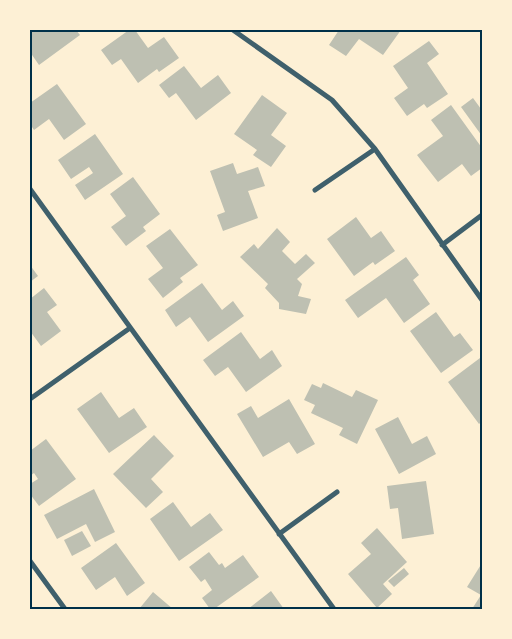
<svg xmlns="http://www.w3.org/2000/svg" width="512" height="639" font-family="Jost,sans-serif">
<rect width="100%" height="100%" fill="#fdf0d5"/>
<path fill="#bec0b2" d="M30,30h46l4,5 -41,30 -9,-13z
M129,30h6l13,18 16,-11 15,21 -20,14 -2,-3 -19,14 -17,-24 -9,6 -11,-15z
M339,30h62l-18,25 -24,-16 -13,17 -17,-11z
M429,41l10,13 -12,9 21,31 -21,14 -3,-4 -17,12 -13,-18 14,-10 -15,-22z
M184,66l17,22 17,-13 13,18 -35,27 -20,-27 -7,5 -10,-13z
M57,84l29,40 -22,16 -15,-21 -15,11 -4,-6v-21z
M262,95l25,18 -16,22 15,11 -15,21 -18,-12 4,-5 -23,-16z
M473,98l8,11 1,-1v28l-21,-29z
M451,105l31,43v20l-11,8 -9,-12 -24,18 -21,-27 26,-19 -12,-16z
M95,134l28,40 -38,26 -10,-15 18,-12 -4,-6 -18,12 -13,-19z
M233,163l4,11 21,-7 7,19 -17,5 10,27 -35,13 -6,-16 8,-3 -15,-41z
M133,177l27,37 -17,13 3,4 -20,15 -15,-19 15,-11 -16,-22z
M356,217l15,21 10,-7 14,20 -20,14 -2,-3 -19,14 -27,-37z
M277,228l13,14 -8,9 13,13 11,-10 9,9 -18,16 5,5 -4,12 13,3 -5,15 -27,-5v-6l-14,-15 3,-4 -28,-27 14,-13 4,5z
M170,229l28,36 -18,13 3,4 -20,16 -15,-19 15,-11 -17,-22z
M406,257l13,18 -6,5 17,24 -26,19 -18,-25 -28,20 -13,-18z
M30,265l8,11 -8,6z
M202,283l20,27 11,-9 11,15 -36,26 -18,-25 -14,10 -11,-17z
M44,288l13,17 -10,7 14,19 -20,15 -11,-15v-32z
M436,312l18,25 6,-4 13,17 -32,23 -31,-42z
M241,332l19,27 12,-9 10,16 -36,26 -18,-25 -13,9 -12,-16z
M480,358l2,3v60l-3,3 -31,-42z
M323,383l29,14 4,-7 22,10 -21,44 -18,-9 4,-7 -32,-15 4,-8 -11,-5 8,-16 9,4z
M101,392l18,26 15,-10 13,19 -38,26 -32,-44z
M289,399l26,45 -18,10 -8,-12 -26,15 -26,-43 14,-8 7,12z
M398,417l14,27 15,-8 9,18 -37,20 -24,-45z
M154,435l20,21 -23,23 12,13 -17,16 -33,-34z
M46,439l30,40 -37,27 -9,-12v-10l8,-5 -4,-6 -4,3v-25z
M426,481l8,53 -32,5 -4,-31 -8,1 -3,-23z
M94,489l21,43 -20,10 -9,-18 -29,15 -13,-24z
M173,502l18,25 19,-14 13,17 -44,31 -29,-42z
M377,528l30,34 -24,22 9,10 -15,14 -29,-34 23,-20 -10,-11z
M82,531l9,15 -19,10 -8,-16z
M116,543l29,40 -18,13 -12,-19 -19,13 -15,-22z
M209,552l10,13 3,-2 3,5 18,-13 16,22 -45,32h-4l-8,-11 10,-8 -7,-11 -4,3 -12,-15z
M482,563v46h-10l9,-14 -14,-8z
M404,568l5,6 -15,13 -6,-6z
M271,591l13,18h-36z
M153,592l20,17h-34z"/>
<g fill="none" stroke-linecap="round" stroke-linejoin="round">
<path stroke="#3f606c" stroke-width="5" d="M233,30l99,70 43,49 107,151
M30,189l304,420
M315,190l60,-41
M442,245l40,-30
M30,399l100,-71
M279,534l58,-42
M30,561l35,48"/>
</g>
<rect width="512" height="639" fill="none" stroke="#fdf0d5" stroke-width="62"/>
<rect x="31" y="31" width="450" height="577" fill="none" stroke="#003049" stroke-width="2"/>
</svg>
